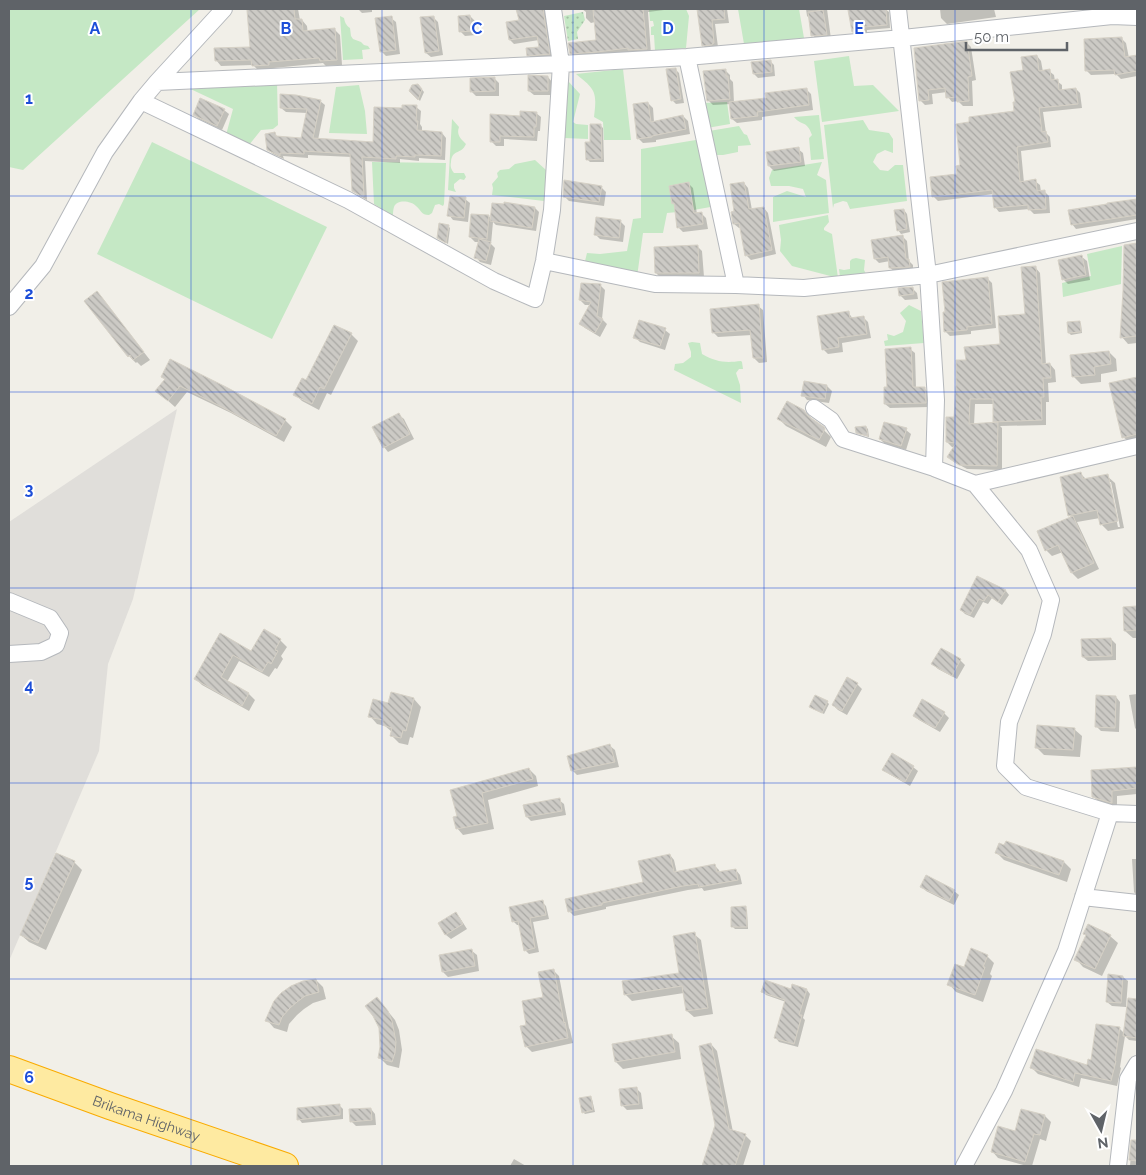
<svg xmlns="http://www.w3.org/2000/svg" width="1146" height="1175" font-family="Raleway,sans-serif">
<defs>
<pattern id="garden-dots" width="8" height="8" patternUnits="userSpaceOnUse" patternTransform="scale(1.25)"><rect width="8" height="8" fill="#c5e8c5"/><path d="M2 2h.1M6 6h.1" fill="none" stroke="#a3c0a4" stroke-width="1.8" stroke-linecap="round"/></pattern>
<pattern id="building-back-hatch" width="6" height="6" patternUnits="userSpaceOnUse" patternTransform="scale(1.25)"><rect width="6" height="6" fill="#cccac5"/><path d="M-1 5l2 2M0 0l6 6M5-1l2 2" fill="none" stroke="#a9a8a4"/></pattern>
</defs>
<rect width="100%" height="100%" fill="#f1efe8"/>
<path fill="#e0deda" d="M177,409l-44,190 -25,65 -9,87 -90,210v-439z"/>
<path fill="#c5e8c5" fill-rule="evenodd" d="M9,9h191l-177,161 -14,-3z
M649,9h37l3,7 -3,32 -31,3 -1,-16h-3v-8l3,-1 -1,-5h-3z
M738,9h61l5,29 -60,6z
M340,16l4,2c1,5 2,7 6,10l1,8 2,3 8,3 3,3 4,1 2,3 -8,1 1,9 -20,1z
M849,56l5,30 19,-1 26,26 -77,11 -8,-61z
M623,69l8,71h-27l-1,-18 -9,-5c3,-25 2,-27 -18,-43z
M568,81l12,13 -7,28 3,2 12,1v14l-24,-1z
M277,82l1,43 -5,4 -12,1 -12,15 -23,-10 7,-26 -51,-24z
M359,85l6,26 2,23 -38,-1 7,-46z
M727,102l3,22 -23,4 -4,-25z
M819,115l5,44 -13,1 -2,-22 3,-3c-5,-15 -11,-9 -18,-18z
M452,119l7,8c-3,8 2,12 7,17 -5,11 -14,5 -15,18 -1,5 0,7 3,11h10l2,4 -2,3 -4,-1 -6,5v4l2,4 -8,-2z
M863,120l6,10 20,3 4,6v14l-8,-3 -8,4 -4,8 7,8 8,1 7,-6h8l4,36 -57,8 -3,-7 -4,-1 -9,3 -1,4 -9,-83z
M739,126l5,8 3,1 4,10 -13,1v6l-15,3h-10l-4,-24z
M702,139l6,29 -3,15 11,23 -28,5 -21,2 -4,20h-20l-6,44 -53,-12 3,-12 13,1 27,-3 6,-32 8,-1v-69zM689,182l3,18 -20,4 -3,-18z
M152,142l175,85 -55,112 -175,-85z
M535,160l11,10 -2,31 -52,-6 1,-7 -1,-4 6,-7 -1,-4 3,-3 9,-1 6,-5z
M372,162l74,1 -2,41 -1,2 -4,-2 -4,1 -3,8 -3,2c-8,0 -8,-5 -13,-9 -5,-5 -19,-7 -22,1 -1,3 -1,6 -1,9l-3,-2 -16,-10z
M822,162l-5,13 9,5 3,33 -56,9v-25l14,-6 19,6 -3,-8 -14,-3h-18l-2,-8 3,-8z
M828,215l1,7 -5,6v2l8,4 6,44 -46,-12 -12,-15 1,-11 -2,-15z
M1122,246l-1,38 -58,13 -1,-14 29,-7 -4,-22z
M856,258l9,2 -1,10 2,4 -26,3 -1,-8 5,1 6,-1v-8l2,-2z
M909,305l12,6 3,32 -39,3 -1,-5 4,-1 -1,-6 7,2 9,-4 3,-11 -6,-8z
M692,342l8,1 2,11c14,8 23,9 39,7l1,1 1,7h-4l-3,4 4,12 1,18 -67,-33 1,-6 8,-1 8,-6v-5l-3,-9z"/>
<path fill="url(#garden-dots)" d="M583,12l2,8 -8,12 1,7 -10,2 -4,-25z"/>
<path fill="#0003" fill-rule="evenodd" d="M264,9h34l2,11h2l5,6 1,9 27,-5 5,5 2,30 -16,1 -3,-3 -49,5v2l-15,1 -6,-6 -32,1 -5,-6 36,-11 -4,-38z
M358,9h14v3l-10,1z
M517,9h32l4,49 -20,1 -5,-4 12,-7 -1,-8 -25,4 -4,-4 10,-19z
M582,9h90l-24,3 3,42 -75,4 -5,-5 26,-12 -2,-19 -4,1 -5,-5v-6z
M698,9h29l2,14 -14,1 3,23 -10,3 -5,-5z
M806,9h21l4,30 -14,1 -4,-5 -3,-16 -3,-3z
M885,9l4,3 1,16 -23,2v5l-11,1 -3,-4 9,-21z
M940,9h54l2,8 -49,7 -6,-6z
M470,16l5,5 1,14 -11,1 -5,-5z
M433,17l5,5 5,33 -12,2 -5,-4z
M391,18l5,4 4,32 -14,2 -5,-5z
M1121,38l5,5 3,15 8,-1v19l-16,3 -5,-5 -25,1 -5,-5z
M967,43l4,4 5,33 -4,1 1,25h-10l-5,-5 -6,1 -4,-5 -1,-5 -15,2 1,10 -8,1 -5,-5 -5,-51z
M1037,56l4,5 2,11 6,-1 5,4 1,6h2l5,4v5l14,-1 4,4 2,15 -39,4 3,21 4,4 1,10 -30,4 3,32 11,-2 5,4 1,7 3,-1 5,5 1,17 -16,1 -5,-5 -30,3 -4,-5 -1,-13 -56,7 -5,-5 26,-21 3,-8 53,-54 1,-10 8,-32z
M770,61l4,4 1,11 -17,2 -4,-4z
M675,69l4,4 5,30 -8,1 -4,-4z
M725,70l5,5v4l3,3 1,21 33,-4 39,-10 5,5 2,16 -51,7v3l-25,3 -5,-4 -1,-15 -18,1 -5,-5z
M548,77l4,5v13h-18l-5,-4z
M494,78l5,5v13h-23l-5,-5z
M418,85l6,7 -4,9 -9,-10z
M320,101l5,4 -7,35 56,4 29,-34 13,-3 5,4 -1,13 2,3v5l20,1 4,5 -1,22 -26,-2v3l-19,-2v4l-35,-2 2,39 -9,-5 -4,-4 -2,-34 -44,-2v3l-25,-2 1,3 -11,-5 -5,-5 7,-15 3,3 24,2 5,-26 -21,-1 -5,-4z
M648,103l5,5 1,14 29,-6 5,5 2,13 -34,6v2l-13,1 -5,-5z
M224,110l5,4 -7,16 -23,-11 -5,-5z
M536,113l5,4 -1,14h-2l-1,10 -33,-2v7h-8l-4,-4 29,-25z
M600,125l3,3 1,34h-14l-3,-3 5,-15z
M798,149l5,4 2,13 -31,5 -5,-5 -2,-13z
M688,183l5,5 4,26 4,-1 5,5 2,11 -25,3 -5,-5 -3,-22 -2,-2z
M744,183l4,5 4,22 12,-2 4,5 8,41 -25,6 -5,-5 -5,-27h-2l-5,-4 2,-12z
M601,187l5,5 -2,14 -35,-5 -5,-5z
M465,199l5,4 -2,19 -15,-2 -4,-5z
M1137,200v19l-61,10 -4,-5 37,-19v-1z
M535,208l4,4 -3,19 -40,-6 -3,-3 -2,22 4,4 -4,17 -11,-3 -4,-5 4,-15h-5l-5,-5 19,-21 2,3z
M904,210l3,4 3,18 -9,2 -3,-4z
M620,221l5,5 -2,16 -23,-3 -5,-5z
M448,226l2,2 -2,16 -8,-5z
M903,237l4,4 2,20 4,4v6l-18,1 -5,-4v-7l-11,2 -4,-4z
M1137,244v99l-9,1 -6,-7 3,-91z
M697,246l5,5 2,26 -43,1 -5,-5z
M1082,257l5,4 3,19 -22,4 -5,-5z
M1035,267l5,6 6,92 4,-1 5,6 1,12 -8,1 1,19h-3v23l-46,1 2,2v42l-35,-1 -13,-7 -5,-5 6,-10h-3l-5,-5 9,-24 11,-57 34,-16 25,-30zM975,404h19v17l2,2 -22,2z
M987,278l5,5 4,45 -25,3v3l-21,2 -5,-5z
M601,286l4,4 -3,29 5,5 -7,13 -15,-9 -5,-4 11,-19h-6l-5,-5z
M912,288l5,5 1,6 -13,1 -5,-5z
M103,300l47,60 -9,6 -4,-4 -1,1 -7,-7z
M758,306l5,4 4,52 -8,1 -5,-5 -2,-23 -34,2 -5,-5z
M848,312l5,7 10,-2 5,5 3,16 -29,5 1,9 -15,2 -5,-5z
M1079,322l2,2 1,9 -11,2 -2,-2z
M665,330l5,4 -5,16 -25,-8 -5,-5z
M351,334l7,7 -27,54 -4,-2 -8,17 -17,-9 -7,-7z
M910,349l5,4 1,35 9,1 4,4v14l-39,1 -5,-4 3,-15z
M1109,352l7,7 1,12 -16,3v8l-20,2 -7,-7z
M1137,379v60l-9,2 -5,-4 -12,-53z
M166,380l119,40 7,7 -8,15 -53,-29 -44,-21 -12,15 -18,-16z
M827,386l5,5 -3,12 -22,-3 -4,-5z
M804,411l27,26 -5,10 -40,-21 -7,-7z
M399,415l5,4 10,20 -26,13 -4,-5z
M866,427l2,2 1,8 -10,-3 -2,-2z
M906,430l5,4 -5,16 -21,-6 -5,-5z
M1081,474l6,6 20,-4 8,7 9,45 -16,3 -7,-7 -1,-6 -23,4 22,47 -21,10 -6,-6 -9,-21 -11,4 -6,-6 26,-32 -3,-3zM1108,482h3l9,45h-2z
M978,577l28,14 3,4 -7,10 -10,-7 -4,6 -5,-2 -9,16 -9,-4 -4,-4z
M1137,607v31h-4l-8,-7 -1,-23z
M220,635l32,17 28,-12 7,7 -6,9 2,3 -6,10 -2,-1 -6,9 -30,-16 -12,21 22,12 6,6 -6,11 -47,-26 -7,-7z
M1111,639l5,5v16l-28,1 -5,-4z
M960,660l5,5 -8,14 -19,-10 -5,-5z
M857,684l5,5 -15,26 -9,-5 -5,-5z
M392,693l22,6 7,8 -8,31 -3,-1 -2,8 -9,-2 -8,-8 1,-3 -7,-6 -8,-2 -7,-8 19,-12z
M1137,694v36l-2,-2 -6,-33z
M1116,697l4,5 -1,30 -18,-1 -5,-5z
M827,702l2,2 -5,10 -11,-5z
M944,713l5,5 -9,14 -21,-12 -5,-4z
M1074,729l8,7 -2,21 -36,-2 -8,-8z
M610,746l5,4 4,17 -42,8 -5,-5z
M913,767l5,4 -8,15 -21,-12 -5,-5z
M1137,768v26l-20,2v12l-18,-6 -6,-6 31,-26z
M529,769l7,7 2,10 -50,14 6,29 -31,6 -6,-7 2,-11 -7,-27z
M559,800l5,4 2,11 -35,6 -4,-4z
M1005,846l59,16 7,7 -4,13 -63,-22 -7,-7z
M670,855l4,5 3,13 38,-7 4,4 1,3 16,-3 4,5 2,9 -38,7 -2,-3 -14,2 -82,17v2l-32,7 -5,-5 75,-28z
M1132,859h5v37l-3,-4z
M74,862l8,8 -36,80 -17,-8 -8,-7z
M922,886l32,5 5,4 -5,10 -28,-14z
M542,902l4,4 3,13 -16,3 6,30 -10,2 -4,-4 -5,-25h-3l-4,-4z
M745,908l2,2 1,19h-13l-2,-2z
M456,913l4,5 7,11 -16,10 -5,-4 -7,-12z
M694,934l7,6 12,74 -19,3 -7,-6 -3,-18 -52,8 -7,-7 56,-20z
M1110,936l8,7 -16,33 -19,-9 -7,-8z
M472,951l5,4 2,16 -31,6 -5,-5 -3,-16z
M987,956l7,7 -4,11 2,2 -9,26 -27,-10 -7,-8 15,-15z
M553,970l6,6 10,52 1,2 3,13 -41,9 -6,-6 2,-21 16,-27z
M1123,977l5,4 -2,26h1l-15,-1 -5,-4z
M316,980l7,7 3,12 -13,4 -9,6 -7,6 -8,9 -2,8 -13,-4 -7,-8z
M793,986l14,4 3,4 -7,24 2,2 -7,27 -19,-5 -3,-4 10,-36 -20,-7 -4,-4 29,-1z
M377,998l18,22 4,10 3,20 -3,18 -12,-3 -8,-8 2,-10z
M1129,1000h8v41l-8,-1 -4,-4 -5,31 1,1 -4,18 -36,-8 -2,9 -41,-13 -6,-6 56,-1 31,-39 6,6z
M671,1036l8,7 2,16 -58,10 -7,-7z
M711,1044l6,7 16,81 12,3 6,6 -8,25h-39l12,-41z
M636,1088l5,5 2,16 -16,1 -5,-5z
M590,1097l2,2 3,13 -10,2 -2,-2z
M339,1105l4,4v10l-41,4 -3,-4z
M371,1109l4,5 1,11 -20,1 -5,-5z
M1045,1116l6,6 -5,19 -6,-2 -8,27h-5l-29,-8 -6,-7 24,-18z
M1132,1141h5v25h-7z
M514,1159l12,7h-16z"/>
<path fill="url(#building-back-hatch)" stroke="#d6d1c6" d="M253,9h41l1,10h7l1,12 32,-3 2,32 -17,1 -1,-3 -50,4v3l-17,1 -1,-6 -36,1 -1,-13 36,-1 -3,-37z
M516,9h27l7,45 -23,2 -1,-8 13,-1 -2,-11 -28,4 -3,-18 13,-2z
M600,9h43l4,40 -19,1v-2l-31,4 -27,2 -2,-11 28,-3 -3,-30z
M697,9h27l1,10 -13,1 2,23 -2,1v1l-10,1z
M854,9h32l1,16 -23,2v4l-12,1 -4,-22z
M823,10l4,25 -16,1 -3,-24z
M470,15l2,16 -13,1 -1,-16z
M392,16l4,34 -16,2 -5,-34z
M434,16l5,35 -14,2 -5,-36z
M1122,37l3,20 12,-2v16l-22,4 -1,-5 -29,1 -1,-32z
M967,41l5,35 -4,1 1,24 -12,1v-5l-11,1 -1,-10 -17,2 1,10 -10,1 -5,-53z
M1037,55l2,16 11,-2 1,11 7,-1 1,11 17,-2 2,16 -39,4 3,24 4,-1 2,11 -31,5 3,35 16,-3 1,12 8,-1 1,19 -18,1v-5l-34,3 -2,-18 -60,7 -2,-20 27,-3 -1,-8 4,-1 -4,-41 13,-2v-5l45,-6 -1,-9h2l-5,-30 13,-2 -2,-13z
M771,60l1,12 -19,2 -2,-12z
M676,68l5,31 -10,2 -5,-32z
M726,69v7h2l2,23 -23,2 -4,-30z
M528,75l20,1v15h-20z
M495,77v14l-25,1v-14z
M418,84l4,5 -4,11 -9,-9 3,-6z
M807,88l2,17 -52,7 1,4 -27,3 -2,-17 37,-4 -1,-5z
M280,94l16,1 25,5 -8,38 60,4 1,-35 28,1v-3h15l-1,16h2l-1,9 25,2 -1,24 -26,-1v2l-19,-1v3l-34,-2 2,39h-3l-9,-5 -2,-37 -46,-3v3l-24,-1v3l-13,-6 -2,-16 10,-2 1,4 25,2 6,-29 -27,-1z
M200,98l25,11 -8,17 -24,-11z
M648,102l3,20 32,-7 3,14 -34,7v1l-15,2 -4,-35z
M520,111l17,1 -1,15h-2v10l-34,-1v6h-10v-28l30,2z
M590,124h11l1,35 -16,1 -1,-18h5z
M799,147l2,15 -33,4 -2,-14z
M564,180l38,6 -3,16 -36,-5z
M689,182l5,31 8,-1 1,12 -26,4 -3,-25 -2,1 -3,-18z
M744,182l5,27 15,-2 8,43 -27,6 -6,-33 -6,1 -2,-12 3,-1 -4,-27z
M450,196l16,1 -2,21 -17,-2z
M1137,199v16l-66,10 -3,-15 39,-6v-1z
M504,202l31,5 -3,21 -42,-7 2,-18 12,1z
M904,209l3,20 -10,2 -3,-21z
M471,214l18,1 -2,24 -18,-2z
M596,217l25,3 -2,18 -25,-3z
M439,223l10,2 -3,18 -9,-5z
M903,235l3,24h3l1,8 -21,1 -1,-11 -14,2 -3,-19z
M479,239l12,3 -5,19 -12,-3z
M1137,243v93l-17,2 3,-47 1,-46z
M698,245l1,28h-44l-1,-26z
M1082,255l4,20 -24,5 -4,-20z
M1036,266l6,98 8,-1 1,15h-8l1,19h-3l1,23 -49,2v-23h-23l-1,25 29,-2 -1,44 -38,-1 -12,-8 9,-14 -10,-1v-25h8l2,-32v-25h10l-2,-13 36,-3 -2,-28 27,-2 -4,-47z
M988,277l4,47 -25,3v3l-23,2 -1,-20h2l-3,-30z
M581,283l20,1 -4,32 6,3 -8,14 -16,-9 12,-22 -12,-2z
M913,287l1,7 -15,2 -1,-8z
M97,291l47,61 -11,8 -3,-5 -2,2 -44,-56z
M759,304l4,54h-10l-3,-28 -38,3 -2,-24z
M849,311l1,7 14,-2 3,18 -29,4 1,9 -17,3 -5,-34z
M639,320l27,8 -6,18 -27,-8z
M1080,321l1,11 -13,1 -1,-11z
M334,325l18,8 -28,56 -4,-2 -8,17 -19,-9 9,-17 4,2z
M911,347l2,40h12l1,16 -42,1v-17h3l-2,-38z
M1109,351l2,13 -17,3 1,8 -23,2 -2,-22z
M170,359l56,28 60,32 -10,17 -54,-29 -42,-21 -12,15 -13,-10 10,-12 -4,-2z
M1137,377v57l-15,4 -13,-55z
M804,381l23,4 -2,14 -24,-3z
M787,401l17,9 4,6 16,11 1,2 -6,11 -42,-21z
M399,413l11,21 -27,14 -11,-21z
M884,422l23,6 -6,18 -22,-7z
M866,426l2,10 -12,-3 -1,-6z
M1081,472l2,7 25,-5 10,47 -18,4 -3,-15 -29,6 -8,-39z
M1073,516l21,47 -23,10 -13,-28 -13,6 -8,-20z
M977,576l29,14 -8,12 -10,-7 -4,6 -5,-2 -9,16 -10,-5z
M1137,606v24l-13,1 -1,-24z
M264,629l17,10 -6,11 3,1 -7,13 -3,-2 -6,10 -29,-17 -12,22 28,16 -7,13 -48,-27 26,-46 31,18z
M1111,638l1,18 -30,1 -1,-18z
M941,648l20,11 -9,17 -21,-12z
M847,677l11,6 -16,28 -10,-6z
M391,692l23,6 -8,33 -3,-1 -2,8 -11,-2 2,-8 -10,-3 1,-5 -15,-3 5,-18 15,4z
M815,695l13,6 -6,12 -13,-6z
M1096,695l20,1 -1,32 -20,-1z
M922,699l23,13 -10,16 -22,-12z
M1037,725l38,3 -2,22 -38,-2z
M610,744l5,18 -44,9 -4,-15z
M892,753l22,13 -9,16 -23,-12z
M1137,767v21l-25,3v12l-20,-6 -1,-27z
M529,768l4,11 -51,14 6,30 -32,6 -3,-12 4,-1 -7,-26z
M560,798l2,13 -36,6 -3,-12z
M1006,841l58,20 -5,14 -64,-22 4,-10 5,2z
M56,853l19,8 -37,82 -18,-8z
M670,854l4,18 41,-8 2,8 19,-3 2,11 -39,7 -1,-3 -15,2 -81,17v2l-34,7 -3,-13 78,-17 -5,-21z
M926,875l29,15 -6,11 -29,-14z
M543,900l3,15 -16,3 5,30 -11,3 -6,-30 -6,1 -3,-15z
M746,906l1,21h-16v-20z
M456,912l7,12 -18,11 -7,-12z
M1088,924l23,11 -16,34 -21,-9 12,-25 -3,-1z
M695,932l13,76 -22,3 -4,-25 -58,9 -2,-14 57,-8 -6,-37z
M971,948l17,7 -5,12h2l-10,28 -28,-10 8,-21 9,3z
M472,949l3,17 -33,6 -3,-17z
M554,969l10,54 1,-1 3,16 -43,9 -5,-21 6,-1 -4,-24 21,-4 -5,-25z
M1108,974l15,2 -2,27 -15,-1z
M316,979l3,13 -14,4 -8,6 -7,6 -8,9 -3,8 -14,-4 9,-20 7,-8 10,-7 12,-5z
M765,980l26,9 1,-5 15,5 -8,26h3l-8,29 -20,-6 11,-38 -24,-8z
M377,997l11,14 4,10 4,21 -1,11 -3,9 -14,-4 2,-11 -1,-19 -6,-12 -8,-10z
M1128,998l9,1v39l-14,-2z
M1096,1024l24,3 -5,34h1l-5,20 -36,-8 -2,9 -43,-14 6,-19 51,16 1,-6 3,1z
M672,1034l3,18 -60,10 -3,-18z
M711,1043l18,86 17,5 -11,32h-33l13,-41 -16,-79z
M637,1087l2,17 -18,2 -2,-17z
M591,1096l2,14 -11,3 -3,-15z
M340,1104v11l-43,5v-12z
M371,1108l1,12 -22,2 -1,-13z
M1021,1109l24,6 -5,20 -6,-1 -9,28 -34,-10 7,-26 17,5z
M1131,1140h6v21l-8,-1z"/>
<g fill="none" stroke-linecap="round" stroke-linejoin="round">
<defs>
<path id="minor" d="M898,9l30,266 8,125 -2,68
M687,57l49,228
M157,82l404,-18 126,-7 216,-19 209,-22 25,1
M141,101l207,99 146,81 41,18 9,-38 8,-51 9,-146 -8,-55
M544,261l111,23 81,1 68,3 124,-13 209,-44
M9,307l34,-41 62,-114 36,-51 16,-19 67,-73
M814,408l17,12 12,19 91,29 41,16 54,66 22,50 -8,34 -34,88 -4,44 21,21 84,26 27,1
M975,484l162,-38
M9,601l41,17 10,15 -4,12 -15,7 -32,2
M1083,897l54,6
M964,1166l40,-75 62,-140 44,-138
M1118,1166l10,-87 9,-15"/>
<g id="trunk">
<path id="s1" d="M9,1069l101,37 175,60"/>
</g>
</defs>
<use href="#minor" stroke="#b5b8bc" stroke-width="18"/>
<use href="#trunk" stroke="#f9ab00" stroke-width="28"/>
<use href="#minor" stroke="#fff" stroke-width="16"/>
<use href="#trunk" stroke="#feeaa1" stroke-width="26"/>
</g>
<path fill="none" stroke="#1d4ed8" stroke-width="1" stroke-opacity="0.55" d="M191,9v1157M382,9v1157M573,9v1157M764,9v1157M955,9v1157M9,196h1128M9,392h1128M9,588h1128M9,783h1128M9,979h1128"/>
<g text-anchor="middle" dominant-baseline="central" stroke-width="4" stroke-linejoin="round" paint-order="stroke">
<g font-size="14" fill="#5f6368" stroke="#fff">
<text stroke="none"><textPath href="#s1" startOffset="146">Brikama Highway</textPath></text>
</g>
</g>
<g font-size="16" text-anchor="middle" font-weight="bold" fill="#1d4ed8" stroke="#fff" stroke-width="4" stroke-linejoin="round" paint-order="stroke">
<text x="95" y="34">A</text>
<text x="286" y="34">B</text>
<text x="477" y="34">C</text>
<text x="668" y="34">D</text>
<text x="859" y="34">E</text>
<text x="29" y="104">1</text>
<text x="29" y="299">2</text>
<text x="29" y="495">3</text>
<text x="29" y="691">4</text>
<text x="29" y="887">5</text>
<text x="29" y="1083">6</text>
</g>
<rect width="1146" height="1175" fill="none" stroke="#5f6368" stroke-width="20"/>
<g transform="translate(1101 1130) rotate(172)" stroke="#ffffff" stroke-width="4" paint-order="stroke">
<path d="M0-4L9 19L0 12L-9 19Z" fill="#5f6368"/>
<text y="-8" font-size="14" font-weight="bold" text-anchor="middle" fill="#5f6368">N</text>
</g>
<path d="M966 42v8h101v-8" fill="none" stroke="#5f6368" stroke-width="2.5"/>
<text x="974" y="42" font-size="15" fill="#5f6368" stroke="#ffffff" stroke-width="4" paint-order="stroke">50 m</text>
</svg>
